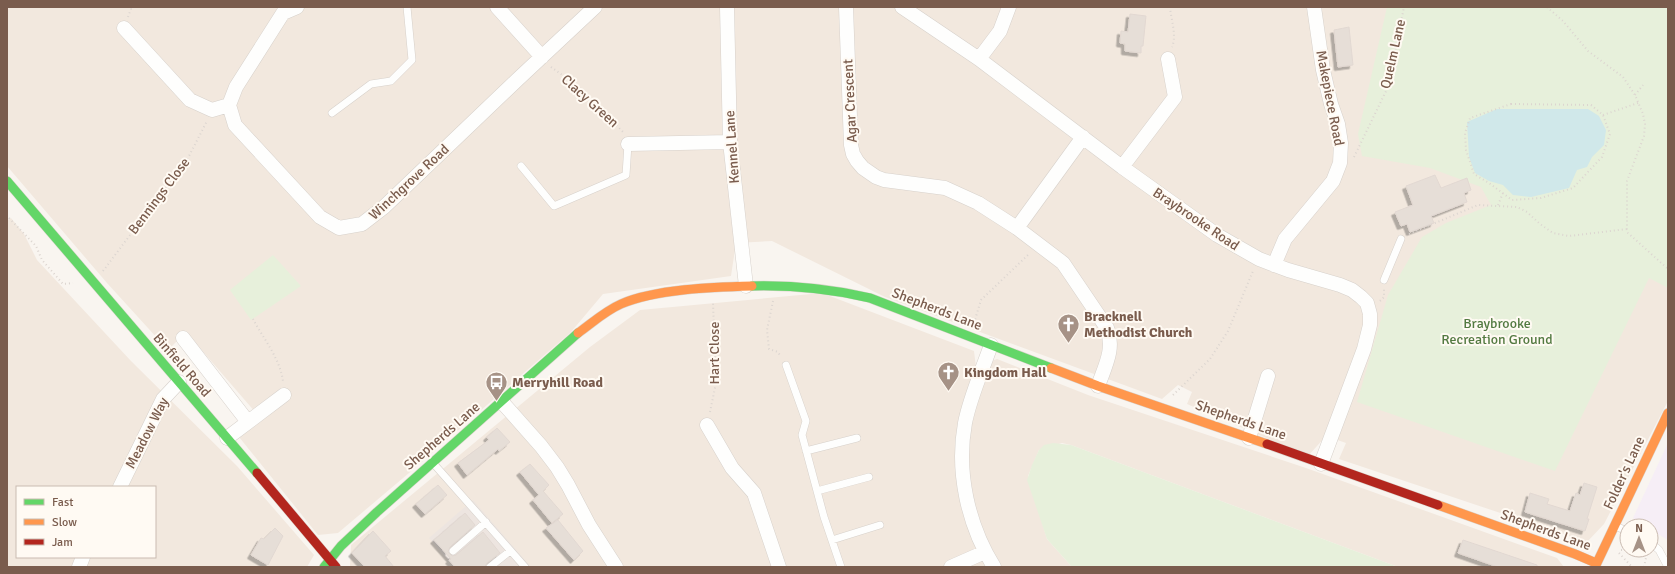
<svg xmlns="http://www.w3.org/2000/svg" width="1675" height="574" font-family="Signika,sans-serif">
<defs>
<filter id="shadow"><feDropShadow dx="-3.5" dy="3.5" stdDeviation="0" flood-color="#0004"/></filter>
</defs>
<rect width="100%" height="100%" fill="#f9f5f0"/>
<path fill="#f2e8de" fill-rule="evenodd" d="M7,7h1661v394l-64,123 -17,18 -248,-83 7,-16 -20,-7 -18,20 -121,-52 5,-12 -14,-7 -16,14 -277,-102 -113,-56 -36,2 -5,33 -128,18 -32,38 -162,141 -71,60 -20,2 -79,-98 23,-17 -76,-88 -18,18 -61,-67 -100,-117z
M11,218l13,16 13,26 94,101 106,105 77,89 -7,12h-300v-346zM17,487h138v70h-138z
M822,293l152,58 2,16 21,-8 91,36 218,73 251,90 7,9h-166l-327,-122 -9,-2 -23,7 -11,26 19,63 25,28 -722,-1 1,-21 239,-198 50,-37z"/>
<path fill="#ede5e0" d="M473,500l58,67h-77l-25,-29z"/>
<path fill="#f6eef6" d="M1668,443v97l-17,-10v-4h-6l-12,-8z"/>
<path fill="#e7f0db" d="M1387,7h281v281l-19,-10 -94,193 -198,-69 31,-107 34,-58 24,-14 45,-18 -10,-18 -51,-19 -68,-12 -4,-22z
M273,255l28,31 -50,34 -21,-30z
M1053,443l18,2 327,122h-326l-25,-28 -20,-59 5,-15 7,-15 5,-5z"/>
<path fill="#d0e8ea" d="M1497,109h91l11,7 7,14 -2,15 -12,12 -5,10 -10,3 -8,18 -38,9 -18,-2 -10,-10 -14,-4 -14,-8 -6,-16 -2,-35z"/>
<path fill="#e6ded7" stroke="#e2d8d2" filter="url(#shadow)" d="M1130,14l16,2 -3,30h-2v7l-16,-2v-7l-5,-1 1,-12 7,1z
M1349,27l4,38 -15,2 -4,-37z
M1435,175l6,13 26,-10 4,12 -7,3 3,9 -36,14 3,7 -24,9 -3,-8 -6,2 -6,-14 18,-7 -7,-19z
M497,428l13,14 -11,9 -1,-2 -31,26 -9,-12 31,-23 -2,-3z
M530,464l19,21 -6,6 20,23 -11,9 -19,-23 6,-5 -19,-23z
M1584,483l13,4 -10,32h2l-4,12 -60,-19 5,-19 19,6 -2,5 23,7 6,-18 4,2z
M438,485l9,10 -22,19 -9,-10z
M465,513l10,12 -25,22 -2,5 4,4 4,-1 27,-23 17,21 -13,10 -2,4h-30l-6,-7 2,-1 -17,-19z
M558,520l25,31 -9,9 -28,-32z
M275,528l8,8 -15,29 -17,-10 10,-17 3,1z
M373,531l18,20 -6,5 9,11h-29l-13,-14z
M1463,540l74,25v2h-39l-40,-14z"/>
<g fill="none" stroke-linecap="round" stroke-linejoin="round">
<defs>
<path id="lane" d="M332,113l39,-29 20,-3 21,-21 -5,-53
M521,166l33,40 72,-31 2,-31
M1384,280l17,-41
M786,365l20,56 -4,14 22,82 17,50
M806,451l51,-13
M433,463l92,104
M817,491l52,-14
M1615,526l12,5
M832,540l48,-15
M1651,543l8,7 9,17
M453,551l33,-29
M490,567l20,-16"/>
<path id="street" d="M497,7l45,50
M727,7l3,135 16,144
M846,7l5,138 2,9 4,7 6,7 13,9 8,3 61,8 33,15 39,25 46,35 44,65c8,21 -2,38 -9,58
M902,7l77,52 143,108 95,68 42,24 29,11 52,15 12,5 9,7 6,6 3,11v11l-6,24 -43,115
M124,28l66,72 22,10 17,-5
M979,59l21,-28 9,-24
M229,105l6,20 85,92 19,11 23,-4 22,-17 133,-127 78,-73
M229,105l7,-18 47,-74 14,-6
M628,144l102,-2
M1122,167l53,-70 -7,-38
M1017,228l66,-91
M1274,265l11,-26 48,-58 7,-18 1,-20 -3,-19 -7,-20 -8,-34 -9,-63
M183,338l65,84
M991,345c-9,26 -21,52 -26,78 -9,49 3,102 29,144
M502,402l39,44 16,21 11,18 21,40 27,42
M707,425l25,43 22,25 25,74
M227,438l57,-43
M1249,438l19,-62
M120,487l43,-88 16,-17
M79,567l4,-10
M951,567l34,-15"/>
<path id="fast" d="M7,181l250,292
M752,286c40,-1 79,3 118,12l181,70
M324,567l17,-21 36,-34 201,-179"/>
<path id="slow" d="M578,333c14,-10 27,-22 43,-29 34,-15 93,-17 131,-18
M1051,368l47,18 169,58
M1438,505l137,49 21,9
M1595,567l73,-154"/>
<path id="jam" d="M1267,444l171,61
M257,473l79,94"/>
</defs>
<use href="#lane" stroke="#d7d1cb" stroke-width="8"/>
<use href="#street" stroke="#d7d1cb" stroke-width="15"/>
<use href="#fast" stroke="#d9d2cb" stroke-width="10"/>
<use href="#slow" stroke="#d9d2cb" stroke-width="10"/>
<use href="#jam" stroke="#d9d2cb" stroke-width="10"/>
<path stroke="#dcd5d0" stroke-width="2" stroke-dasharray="1 3" stroke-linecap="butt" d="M1170,7c1,13 7,28 2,40
M1547,7l16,14 25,30 35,26 12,18 8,19 2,10 -1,12 -17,45v48l1,4 40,36
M128,17l3,-8 -1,-2
M551,67l28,20 45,46
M1635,95l8,-10
M1511,104l80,1 12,10 7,19 -8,23 -29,31 -32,10 -29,2 -23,-17 -15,-9 -8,-24 -1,-17 5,-15z
M1603,115l35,-12
M1354,157l34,-70 16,-80
M1498,205l5,-12
M9,218l27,28 6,14 21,24 10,-1
M1409,234l69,-29 39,2 10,5 13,12 13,9 16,3 58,-7
M103,271l85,-113 19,-37
M773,301l-6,29 2,19 9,3 3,5
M1380,301l4,-4v-8
M253,319c10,19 28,41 30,63
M974,323l7,-23 49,-47
M1173,395l37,-36 18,-28 25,-60
M710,412l6,-29 -3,-80
M1621,550h24
M1619,553l13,14
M1644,567l3,-14"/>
<use href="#lane" stroke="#fefefd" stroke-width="7"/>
<use href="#street" stroke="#fefefd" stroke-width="14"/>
<use href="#fast" stroke="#63d668" stroke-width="9"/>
<use href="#slow" stroke="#ff974d" stroke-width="9"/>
<use href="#jam" stroke="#b3261e" stroke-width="9"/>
</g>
<defs>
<symbol id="church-pin" viewBox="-11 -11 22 30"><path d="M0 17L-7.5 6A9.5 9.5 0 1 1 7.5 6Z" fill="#a69286" stroke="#fffaf3"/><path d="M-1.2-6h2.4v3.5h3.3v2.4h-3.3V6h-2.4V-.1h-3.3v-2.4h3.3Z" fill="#fff"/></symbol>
<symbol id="bus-pin" viewBox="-11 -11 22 30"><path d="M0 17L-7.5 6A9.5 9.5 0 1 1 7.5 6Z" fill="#a69286" stroke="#fffaf3"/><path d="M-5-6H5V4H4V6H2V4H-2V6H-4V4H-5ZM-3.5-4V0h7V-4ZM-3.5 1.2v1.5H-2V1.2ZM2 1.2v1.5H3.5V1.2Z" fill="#fff"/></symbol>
</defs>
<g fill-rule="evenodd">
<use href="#church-pin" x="1056" y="312" width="25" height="34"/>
<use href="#church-pin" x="936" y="360" width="25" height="34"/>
<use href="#bus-pin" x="484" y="370" width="25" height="34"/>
</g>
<g text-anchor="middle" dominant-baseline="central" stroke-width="4" stroke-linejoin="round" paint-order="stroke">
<g font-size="14" fill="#7a5c4d" stroke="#fffaf3">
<text transform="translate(1393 54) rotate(-77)">Quelm Lane</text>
<text transform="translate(1330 98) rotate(79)">Makepiece Road</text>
<text transform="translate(590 101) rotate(42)">Clacy Green</text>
<text transform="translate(850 101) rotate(-93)">Agar Crescent</text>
<text transform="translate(732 147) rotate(-94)">Kennel Lane</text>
<text transform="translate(409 182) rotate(-43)">Winchgrove Road</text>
<text transform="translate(159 196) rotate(-53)">Bennings Close</text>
<text transform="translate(1196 219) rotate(34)">Braybrooke Road</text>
<text transform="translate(937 309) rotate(21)">Shepherds Lane</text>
<text transform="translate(714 353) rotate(-90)">Hart Close</text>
<text transform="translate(182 365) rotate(49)">Binfield Road</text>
<text transform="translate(1241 420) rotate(19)">Shepherds Lane</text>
<text transform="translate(147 433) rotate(-63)">Meadow Way</text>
<text transform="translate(442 436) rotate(-41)">Shepherds Lane</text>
<text transform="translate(1624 473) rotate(-65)">Folder's Lane</text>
<text transform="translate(1546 530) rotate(20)">Shepherds Lane</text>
</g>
<g font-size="14" font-weight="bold" fill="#7a5c4d" stroke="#fffaf3" text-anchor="start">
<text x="1084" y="316">Bracknell<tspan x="1084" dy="16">Methodist Church</tspan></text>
<text x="964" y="372">Kingdom Hall</text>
<text x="512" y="382">Merryhill Road</text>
</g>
<g font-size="14" fill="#537a41" stroke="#fffaf3">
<text x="1497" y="323">Braybrooke<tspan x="1497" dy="16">Recreation Ground</tspan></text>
</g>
</g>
<rect width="1675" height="574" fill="none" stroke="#7a5c4d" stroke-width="16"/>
<rect x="16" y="486" width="140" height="72" fill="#fffaf3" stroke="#cabbb1"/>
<rect x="24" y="499" width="20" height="6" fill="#63d668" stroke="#cabbb1"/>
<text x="52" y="506" font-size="12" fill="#7a5c4d">Fast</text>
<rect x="24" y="519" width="20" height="6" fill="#ff974d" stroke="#cabbb1"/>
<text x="52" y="526" font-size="12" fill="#7a5c4d">Slow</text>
<rect x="24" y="539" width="20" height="6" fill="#b3261e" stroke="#cabbb1"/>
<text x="52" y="546" font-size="12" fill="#7a5c4d">Jam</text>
<g transform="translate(1639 538)"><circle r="19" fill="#fffaf3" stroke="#cabbb1"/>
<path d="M0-3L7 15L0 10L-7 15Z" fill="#a69286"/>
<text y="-6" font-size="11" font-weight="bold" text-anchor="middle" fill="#7a5c4d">N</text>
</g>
</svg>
